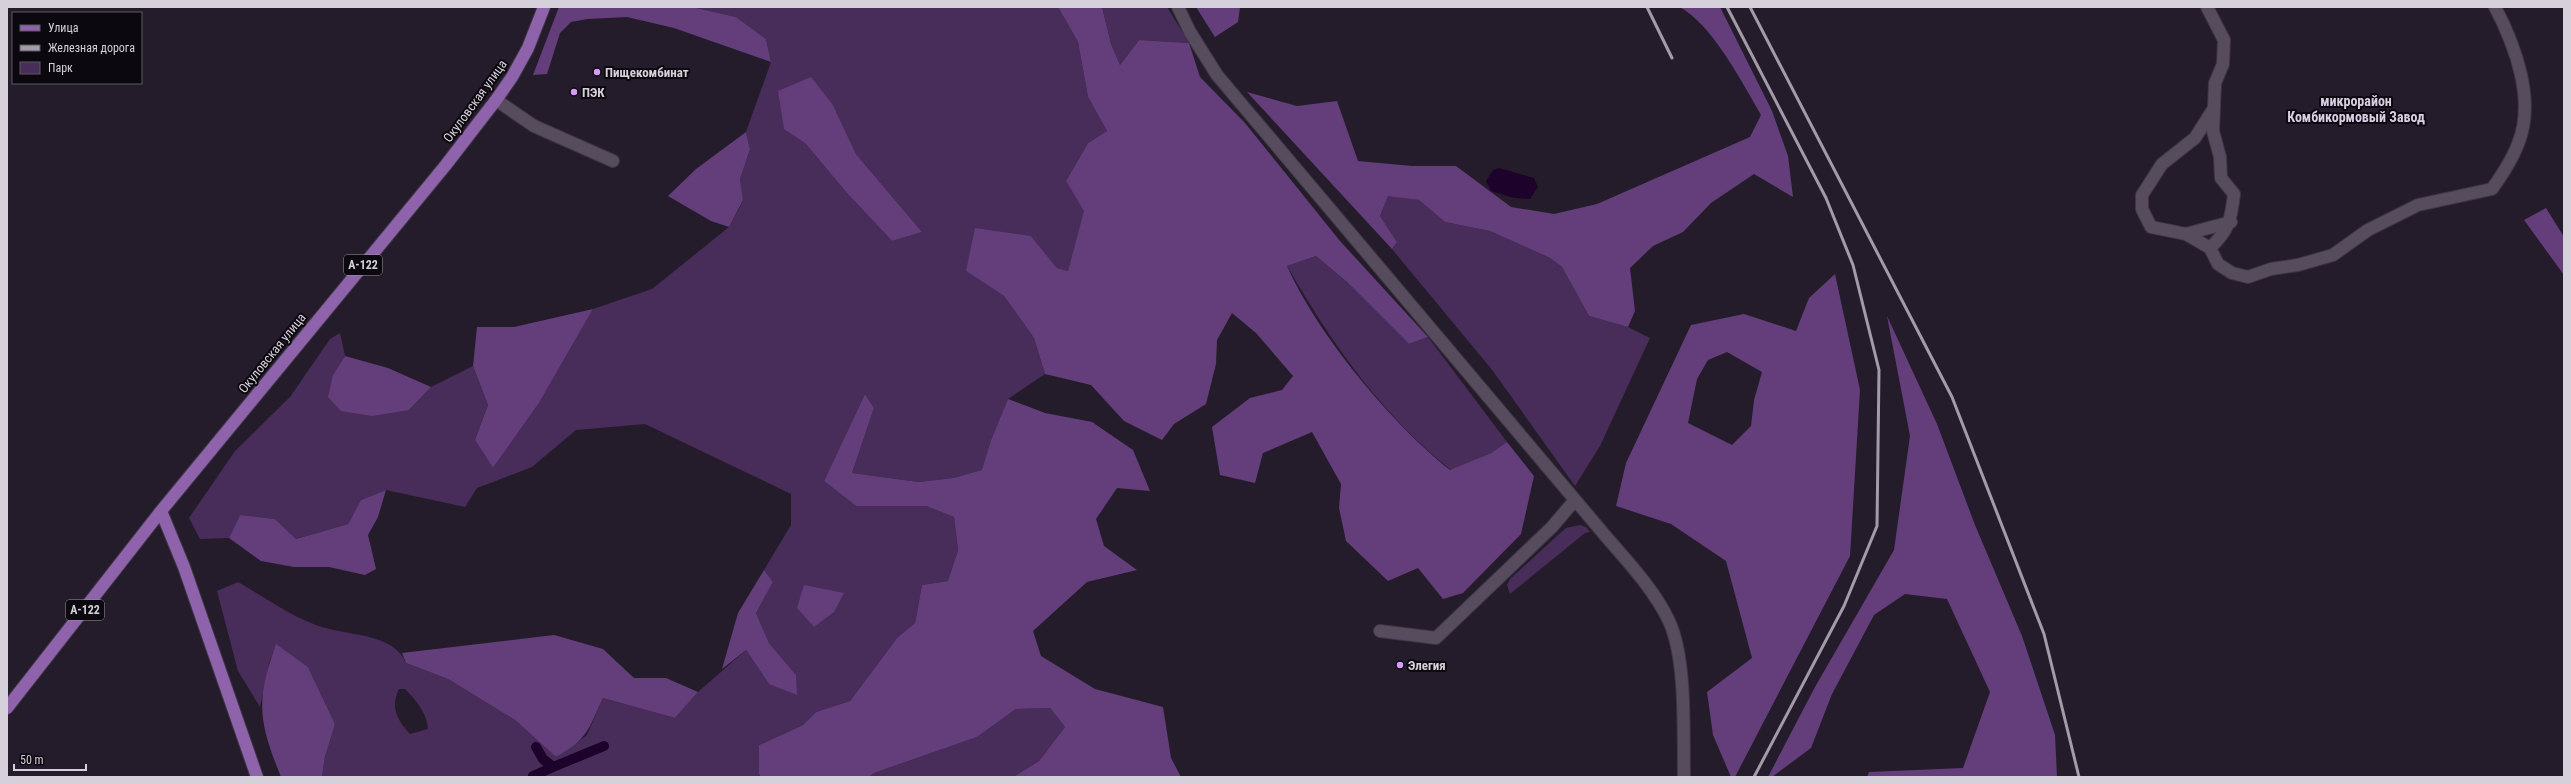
<svg xmlns="http://www.w3.org/2000/svg" width="2571" height="784" font-family="'Roboto Condensed',sans-serif">
<rect width="100%" height="100%" fill="#251c2b"/>
<path fill="#482c5a" fill-rule="evenodd" d="M692,7h366l20,35 10,55 19,34 -19,12 -22,38 19,30 -17,60 -11,-3 -26,-32 -65,35 38,25 30,42 11,36 -37,25 -17,41 -8,30 -30,8 -34,4 -67,-9 22,-65 -9,-14 -41,87 32,25h70l28,11 4,33 -10,31 -26,4 -7,38 -18,15 -47,63 -34,11 -13,13 -44,20v29l2,3h-439l3,-20 10,-33 -27,-57 -32,-22 -7,18 -9,44 -22,-36 -21,-80 21,-9c25,14 51,33 78,43 28,11 78,7 90,38l42,16 67,41 41,37 31,-22 16,-37 72,20 23,-26 48,-42 23,34 27,-9 -27,-32 -13,-30 17,-31 -9,-12 27,-45v-31l-146,-70 -69,6 -44,37 -55,21 -12,19 -79,-17 -25,10 -13,24 -52,15 -21,-20 -35,-4 -11,23 -29,1 -11,-21 46,-67 55,-54 40,-58 10,-6 5,23 -12,19 76,35 22,-23 42,-21 15,39 -13,35 18,28 46,-65 54,-94 59,-20 77,-62 14,-26 -3,-22 10,-30 -4,-17 25,-70 -5,-23 -30,-22zM833,105l23,49 66,78 -30,9 -46,-49 -41,-49zM399,689h6c11,11 22,24 23,40l-18,5c-13,-14 -20,-27 -11,-45z
M1102,7h65l22,36 -50,-3 -19,25 -9,-21z
M1388,195l31,5 26,22 45,9 60,27 12,9 27,49 39,11 22,11 -50,108 -25,40 -82,-115 -101,-122 5,-7 -17,-26z
M1316,256l31,26 62,62 19,-7 79,105 -16,11 -40,17c-70,-55 -120,-128 -164,-204z
M1580,525l6,2 4,5 -5,1 -75,61 -3,-9 3,-6 49,-45 7,-6z
M1050,708l15,19 -26,34 -26,16h-144l5,-4 103,-36 39,-28z"/>
<path fill="#633e7b" fill-rule="evenodd" d="M559,7h133l44,10 30,22 5,23 -97,-34 -47,-11 -39,2 -17,3 -11,11 -13,41 -14,1z
M1058,7h44l9,37 9,21 19,-25 50,3 11,34 45,46 95,118 88,96 -19,7 -62,-62 -31,-26 -29,10c31,69 104,157 163,204l41,-17 16,-11 27,34 -13,58 -58,59 -20,6 -25,-31 -30,13 -42,-40 -7,-33 2,-24 -29,-52 -49,21 -8,30 -35,-8 -8,-48 38,-29 32,-8 11,-14 -37,-43 -24,-20 -15,27 -1,24 -10,40 -32,20 -12,16 -38,-19 -33,-36 -46,-11 -11,-36 -30,-42 -38,-25 9,-43 56,8 26,32 11,3 16,-60 -18,-30 22,-38 19,-12 -19,-34 -10,-55z
M1196,7h44l-2,15 -23,15z
M1679,7h41l52,104 16,45 5,41 -39,-23 -43,29 -28,29 -30,14 -23,22 5,43 -7,16 -39,-11 -27,-49 -12,-9 -60,-27 -45,-9 -26,-22 -31,-4 -8,20 17,26 -5,7 -145,-157 50,14 40,-5 21,60 54,5h44l55,41 43,7 43,-10 153,-67 11,-22c-18,-31 -50,-93 -82,-108z
M811,77l22,28 23,49 66,78 -30,9 -46,-49 -41,-49 -21,-14 -6,-38z
M746,132l4,17 -10,30 3,21 -14,27 -18,-6 -43,-25 28,-27z
M2546,208l18,29v38l-40,-55z
M1835,274l25,116 -10,166 -115,221h-4l-18,-42 -6,-43 45,-34 -26,-97 -55,-37 -55,-18 10,-43 65,-138 53,-11 52,17 13,-33zM1727,352l35,20 -8,28 -3,26 -19,19 -44,-22 9,-44 11,-19z
M593,309l-54,94 -46,65 -18,-28 13,-35 -15,-39 4,-39h37z
M1887,316l50,108 38,101 47,111 33,99 2,42h-190l2,-5 94,-4 27,-76 -43,-93 -42,-5 -31,21 -42,79 -21,54 -39,29h-4l47,-90 79,-137 16,-114z
M345,356l43,12 43,19 -22,23 -37,6 -31,-5 -13,-14 5,-22z
M865,394l9,14 -22,65 67,9 34,-4 29,-8 9,-30 17,-41 37,14 47,9 41,28 17,41 -33,-3 -21,31 8,27 33,24 -50,12 -54,49 8,25 54,33 68,18 8,51 10,19h-168l26,-16 26,-34 -15,-19 -34,1 -39,28 -103,36 -5,4h-108l-2,-3v-29l44,-20 13,-13 34,-11 47,-63 18,-15 7,-38 26,-4 10,-31 -4,-33 -28,-11h-70l-32,-25z
M386,490l-8,27 -10,18 8,34 -11,6 -36,-8h-35l-33,-6 -32,-23 11,-23 35,4 21,20 52,-15 13,-24z
M764,570l9,12 -17,31 13,30 27,32 1,20 -28,-11 -23,-34 -24,19 16,-56z
M804,585l40,8 -10,19 -20,15 -17,-19z
M554,635l49,14 31,29h32l32,14 -23,26 -72,-20c-15,32 -15,41 -47,59l-41,-37 -67,-41 -42,-16 -4,-10z
M276,644l32,23 27,57 -10,33 -3,20h-41c-22,-55 -26,-75 -5,-133z"/>
<path fill="#1d022c" d="M1499,168l35,10 4,9 -8,12 -16,-1 -23,-7 -5,-10 7,-11z"/>
<g fill="none" stroke-linecap="round" stroke-linejoin="round">
<path stroke="#1d022c" stroke-width="10" d="M536,747l7,12 10,8 51,-21
M533,776l20,-9"/>
<defs>
<path id="minor" d="M1178,7l12,25 27,43 386,458c23,27 51,56 66,88 18,39 14,112 15,156
M2207,7l17,33 -1,24 -8,19 -2,48 7,26 1,21 13,16c-3,26 -5,36 -24,54l8,16 14,9 16,4 23,-8 27,-4 35,-10 35,-25 50,-25 74,-16c10,-14 20,-29 26,-45 18,-43 -3,-99 -23,-137
M496,100l38,26 79,35
M2214,108l-19,30 -33,26 -20,31v14l9,18 35,7 45,-12
M2186,234l24,14
M1380,631l56,7 116,-111 23,-27"/>
<path id="major" d="M161,511l23,56 73,210
M7,708l154,-197 284,-345 51,-66 16,-23 16,-29 16,-41"/>
</defs>
<use href="#minor" stroke="#3e3643" stroke-width="14"/>
<use href="#major" stroke="#3e3643" stroke-width="14"/>
<use href="#minor" stroke="#564c5e" stroke-width="12"/>
<use href="#major" stroke="#8f62ac" stroke-width="12"/>
<path stroke="#a39ca8" stroke-width="3" d="M1647,7l25,51
M1727,7l99,191 27,67 26,105 -2,156 -33,80 -90,171
M1750,7l202,390 92,237 35,143"/>
</g>
<g fill="#d59cfb" stroke="#0c080f" stroke-width="1.5">
<circle cx="597" cy="72" r="4"/>
<circle cx="574" cy="92" r="4"/>
<circle cx="1400" cy="665" r="4"/>
</g>
<g text-anchor="middle" dominant-baseline="central" stroke-width="4" stroke-linejoin="round" paint-order="stroke">
<g fill="#0c080f" stroke="#99949d" stroke-width="1">
<rect x="344" y="255" width="38" height="20" rx="3"/>
<rect x="66" y="600" width="38" height="20" rx="3"/>
</g>
<g font-size="12" font-weight="bold" fill="#d6d0da">
<text x="363" y="265">А-122</text>
<text x="85" y="610">А-122</text>
</g>
<g font-size="13" font-weight="bold" fill="#d6d0da" stroke="#0c080f" text-anchor="start">
<text x="605" y="72">Пищекомбинат</text>
<text x="582" y="92">ПЭК</text>
<text x="1408" y="665">Элегия</text>
</g>
<g font-size="13" fill="#d6d0da" stroke="#0c080f">
<text transform="translate(475 101) rotate(-54)">Окуловская улица</text>
<text transform="translate(272 353) rotate(-51)">Окуловская улица</text>
</g>
<g font-size="14" font-weight="bold" fill="#dacee3" stroke="#0c080f">
<text x="2356" y="101">микрорайон<tspan x="2356" dy="16">Комбикормовый Завод</tspan></text>
</g>
</g>
<rect width="2571" height="784" fill="none" stroke="#d6d0da" stroke-width="16"/>
<rect x="12" y="12" width="130" height="72" fill="#0c080f" stroke="#5d5860"/>
<rect x="20" y="25" width="20" height="6" fill="#8f62ac" stroke="#5d5860"/>
<text x="48" y="32" font-size="12" fill="#d6d0da">Улица</text>
<rect x="20" y="45" width="20" height="6" fill="#a39ca8" stroke="#5d5860"/>
<text x="48" y="52" font-size="12" fill="#d6d0da">Железная дорога</text>
<rect x="20" y="62" width="20" height="12" fill="#482c5a" stroke="#5d5860"/>
<text x="48" y="72" font-size="12" fill="#d6d0da">Парк</text>
<path d="M14 764v6h72v-6" fill="none" stroke="#d6d0da" stroke-width="2"/>
<text x="20" y="764" font-size="12" fill="#d6d0da" stroke="#0c080f" stroke-width="3" paint-order="stroke">50 m</text>
</svg>
